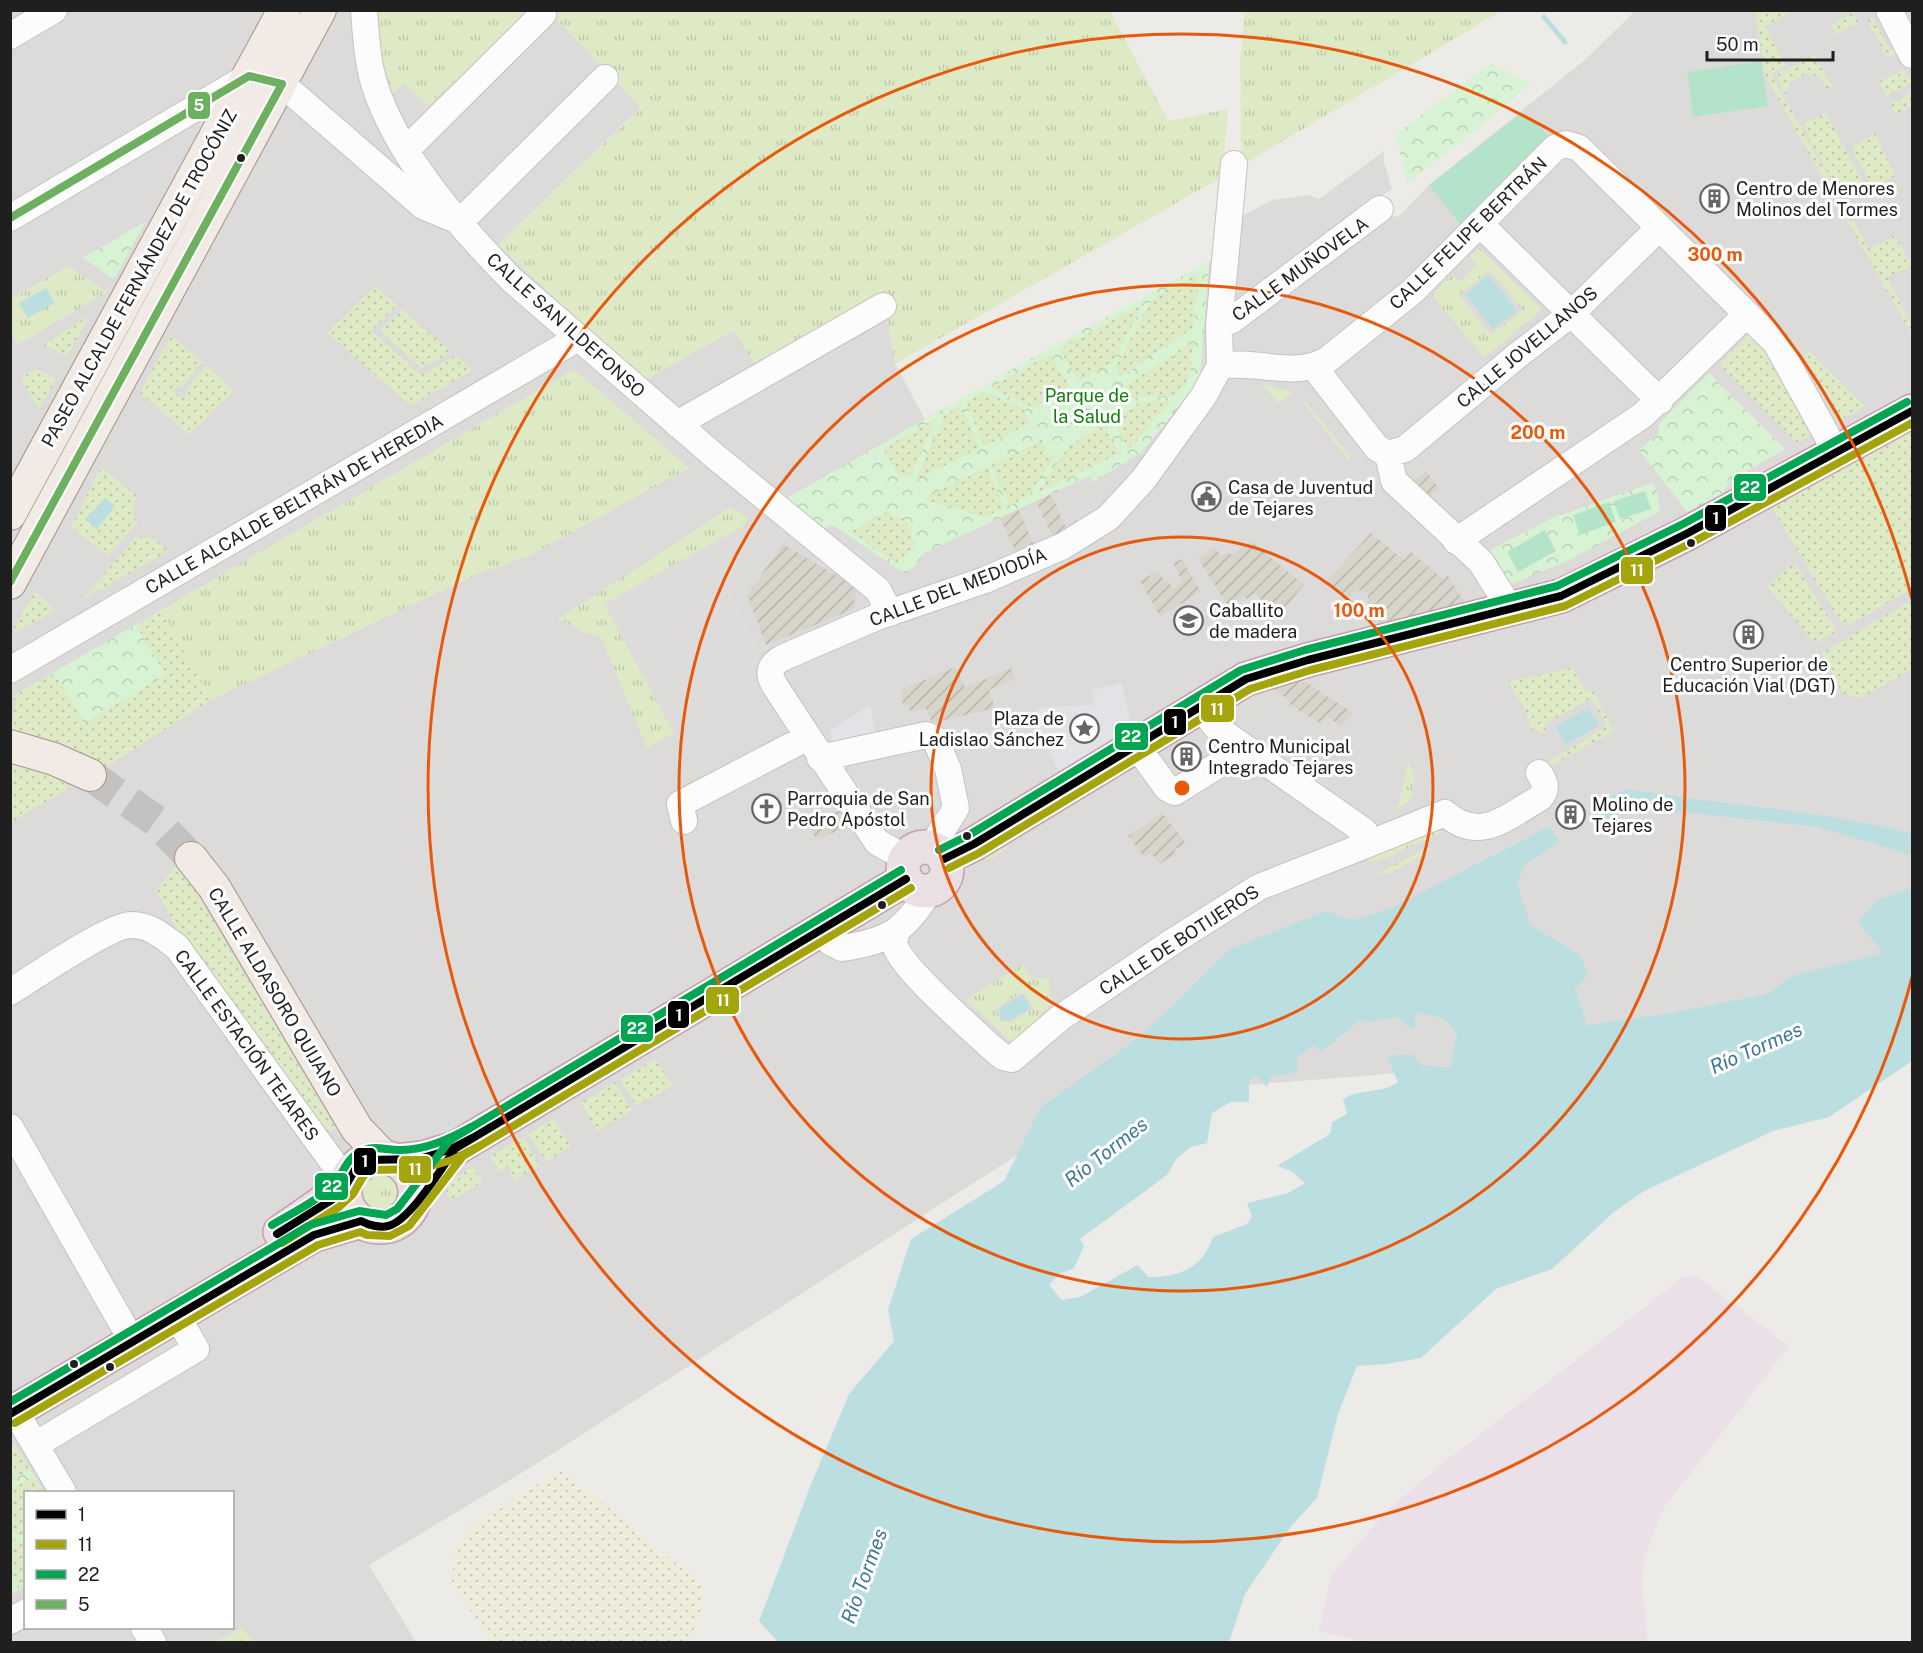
<svg xmlns="http://www.w3.org/2000/svg" width="1923" height="1653" font-family="'Public Sans',sans-serif">
<defs>
<pattern id="construction-furrows" width="10" height="10" patternUnits="userSpaceOnUse" patternTransform="scale(1.5)"><rect width="10" height="10" fill="#d7d4ca"/><path d="M-1 1l2-2M0 10L10 0M9 11l2-2" fill="none" stroke="#b8b6ad"/></pattern>
<pattern id="farmland-dots" width="8" height="8" patternUnits="userSpaceOnUse" patternTransform="scale(1.5)"><rect width="8" height="8" fill="#eeecdb"/><path d="M2 2h.1M6 6h.1" fill="none" stroke="#cccabc" stroke-width="1.8" stroke-linecap="round"/></pattern>
<pattern id="grass-tufts" width="24" height="20" patternUnits="userSpaceOnUse" patternTransform="scale(1.5)"><rect width="24" height="20" fill="#deeac6"/><path d="M3 7l-1-3M5 7V3M7 7l1-3M15 17l-1-3M17 17v-4M19 17l1-3" fill="none" stroke="#bec8aa"/></pattern>
<pattern id="park-crowns" width="20" height="18" patternUnits="userSpaceOnUse" patternTransform="scale(1.5)"><rect width="20" height="18" fill="#d7f3d3"/><path d="M2 6a3 3 0 1 1 6 0M12 15a3 3 0 1 1 6 0" fill="none" stroke="#b8d0b5"/></pattern>
<pattern id="garden-dots" width="8" height="8" patternUnits="userSpaceOnUse" patternTransform="scale(1.5)"><rect width="8" height="8" fill="#deeac6"/><path d="M2 2h.1M6 6h.1" fill="none" stroke="#bec8aa" stroke-width="1.8" stroke-linecap="round"/></pattern>
</defs>
<rect width="100%" height="100%" fill="#edebe8"/>
<path fill="#dcdbd9" fill-rule="evenodd" d="M10,11h364l16,85 14,-13 128,-72h17l92,96 -143,138 189,111 48,-26 19,32 129,-71 12,73 30,55 295,-163 17,-37 35,-19 37,-5 10,4 65,-48v11l8,27 -9,6 -2,23 18,-2 30,-31 157,-126 49,-48h277v929l-223,110 -580,46 -576,370 -164,99 47,77h-405zM26,1492h206v136h-206z"/>
<path fill="#ebe0e8" d="M1695,1275l94,71 -125,162 -20,50 -2,28 6,56h-283l-46,-11 12,-55 54,-64 63,-53 234,-181z"/>
<path fill="url(#construction-furrows)" d="M1426,471l13,17 -14,12 -12,-18z
M1051,494l16,36 -15,6 -16,-35z
M1018,509l16,35 -18,8 -16,-34z
M1371,533l33,27 7,-8 32,27 5,-3 18,28 -87,22 -3,-12 -9,-2 1,-19 -11,-3 -8,9 -23,-17z
M1251,541l53,44 -26,30 -24,-22 -7,6 -4,-4 -14,12 -31,-48 17,-12 6,9 7,-4 4,3z
M783,544l73,43 -2,22 -88,36 -19,-50z
M1182,559l19,33 -41,24 -20,-35 18,-10 7,11 3,-1 5,7 10,-5 -10,-20z
M956,667l9,21 46,-20 4,11 -26,11 6,18 -63,15 -6,-15 -15,4 -3,-8 -5,2 -2,-16z
M1298,677l55,36 -12,14 -14,-11 -6,8 -32,-20 1,-2 -21,-18z
M842,809l9,17 -35,13 -8,-16z
M1162,813l24,30 -12,7 2,4 -17,10 -8,-11 -7,4 -16,-21z"/>
<path fill="url(#farmland-dots)" d="M561,1469l142,116 1,16 -14,41h-199l-39,-60 2,-30 15,-23z"/>
<path fill="url(#grass-tufts)" fill-rule="evenodd" d="M374,11h158l-105,95 -23,-23 -14,13z
M549,11h561l58,110 60,-12 -6,68 -327,187 -12,-73 -129,72 -20,-33 -90,51 -146,-136 143,-137z
M1245,11h256l-260,155 -1,-108z
M1479,248l63,61 -58,49 -52,-63 20,-20 8,7 17,-17 -7,-8zM1490,270l33,40 -32,25 -32,-40z
M68,266l39,26 -90,53 -6,-13 -1,-32z
M574,369l115,99 -160,88 -53,19 -265,125 -50,-90z
M1261,384l32,8 -14,11z
M1300,398l7,5 44,54 -3,3z
M731,507l16,11 -3,8 -140,78 70,129 -27,15 -46,-111 -15,-4 -28,-14z
M1408,761c12,22 8,39 -14,50l6,-12z
M1433,829l6,1 1,3 -58,27 -13,2 -2,-7z
M1008,840l-1,8 -15,11 -19,1 -33,43 -11,11 3,-13 17,-9 9,-21 6,-7z
M1427,848h6l-4,4 -41,22 -11,-1z
M1023,964l8,14 18,1 2,25 -37,40 -48,-44zM1024,992l11,19 -4,-1 -20,12 -11,-1 -3,-10 3,-6z
M358 1192a22 22 0 1 1 44 0a22 22 0 1 1-44 0Z
M242,1627l11,13 -3,2h-35z"/>
<path fill="url(#park-crowns)" d="M1491,63l39,21 -47,41 -76,58 -11,-49z
M146,221l-32,58 -31,-21z
M1209,261l-9,116 -5,12 -56,65 -46,28 -3,-6 -166,77 -3,7 -16,14 -72,-49 -16,6 -37,-29 266,-152z
M1709,373l76,76 -55,32 -8,13 -35,18 -48,-62 20,-17v-9z
M1652,483l5,8 3,20 -90,49 -58,24 -26,-32 66,-34z
M161,610l50,90 -105,67 -67,-31 -28,-6 5,-29 -3,-5z
M15,1445l29,47h-18l-1,94 -14,9 -1,-147z"/>
<path fill="url(#garden-dots)" d="M1792,11l-26,16 20,39 -15,8 98,175 26,-14 17,31 -25,11 25,49v9l-147,-259 -10,-65z
M1854,12l5,10 -23,13 -5,-10z
M1872,17l18,33 11,-6 3,5 -17,9 -20,-38z
M1815,54l17,32 -5,4 -7,-13 -13,-4 -17,9 -4,13 -10,-20z
M1904,69l8,13 -26,15 -7,-15z
M1912,92v14l-17,9 -5,-11z
M1826,113l39,73 -23,13 -40,-75z
M1875,134l20,42 -22,12 -22,-41z
M1198,274l-5,54 -72,49 -6,-9 37,-69z
M375,286l22,19 -26,26 50,44 35,-20 17,15 -62,36 -84,-73z
M1143,304l-31,59 -33,18 -20,-32z
M402,309l49,43 -29,16 -43,-37z
M89,316l-22,41 -24,-13z
M1749,334l20,20 44,80 -16,9 -78,-79z
M171,335l31,27 -19,24 -8,2 1,9h9l2,-8 19,-24 28,26 -45,44 -49,-42z
M1193,342l-4,37 -14,17 -42,1 -7,-11 46,-31 4,5 2,-2 -3,-5z
M1809,351l56,56 -25,13 -36,-65z
M1050,354l19,32 -35,22 -44,-20z
M36,369l20,10 -17,31 -19,-32z
M984,392l45,19 -4,3 6,9 -47,23 -18,-44z
M1171,401l-42,48 -17,-29 25,-15 -1,-3z
M961,405l18,43 -61,31 -1,-1 27,-63z
M935,419l-24,57h-13l-15,-27z
M1103,425l17,28 -83,40 32,-47z
M1912,427v162l-61,35 -11,-3 -70,-116z
M1041,440l10,16 5,-1 -28,42 -19,9 -17,-41z
M101,467l36,29 -5,15 5,13 -29,32 -37,-29z
M987,467l17,41 -19,9 -59,-17 1,-3z
M889,511l4,5 13,3 10,29 -21,15 -44,-32z
M136,537h16l16,14 -86,49z
M1790,565h6l40,64 -2,4 -16,9 -6,-2 -45,-54z
M35,591l20,20 -40,22 -2,-3z
M1912,600v69l-51,29 -17,-4 -23,-35 1,-6z
M161,610l50,90 -105,67 -67,-31 -28,-6 5,-29 -3,-5 41,-23 30,50 82,-48 -30,-50z
M1573,668l13,24 6,-3 23,42 -67,36 -2,-4 61,-37 -16,-28 -45,26 -1,8 -5,3 -4,-7 -5,2 -4,-17 -19,-32z
M10,762l44,13 16,13 -59,34z
M177,864l18,26 141,239 -9,4 -149,-203 -22,-39z
M655,1059l18,27 -37,20 -16,-26z
M615,1082l17,29 -35,20 -16,-28z
M554,1119l17,28 -24,14 -19,-27z
M524,1137l15,29 -25,15 -5,-15 -11,6 -7,-16z
M473,1167l10,15 -33,19 -4,-9 5,-12z
M15,1445l15,25 -19,11v-33z
M33,1476l11,16h-18l-1,46 -14,-7v-42z
M11,1537l14,8v41l-4,3 -10,-18z"/>
<path fill="#b3e4c9" d="M1761,61l7,45 -75,11 -6,-45z
M1523,112l27,25 -89,88 -32,-40z
M1645,491l6,18 -31,10 -6,-18z
M1609,502l7,20 -36,13 -7,-20z
M1545,530l11,21 -38,21 -11,-20z"/>
<path fill="#dddcdb" d="M744,526l29,21 -32,46 -9,-7 -3,4 34,65 -4,23 -89,47 -66,-121z"/>
<path fill="#e3e2e7" d="M1122,683l8,37 7,4 -78,48 -19,-40 -4,-24 57,-3 -1,-15z
M870,705l7,35 -42,9 -6,-18z"/>
<path fill="#bbdee1" fill-rule="evenodd" d="M1488,275l29,36 -24,18 -28,-35z
M46,288l9,15 -27,15 -9,-15z
M105,498l10,8 -18,23 -12,-10z
M1588,708l11,17 -33,20 -10,-18z
M1628,789c95,17 192,20 284,45v21l-94,-28 -190,-21 -24,15 -10,-18z
M1550,826l9,16 -34,23 -8,17 13,43 50,30 8,20 -13,14 12,36 85,-12 96,-19 24,-18 92,-23 -26,-31 19,-22 35,-12v173l-83,56 -56,14 -129,60 -30,21 -62,57 -56,20 -75,69 -35,6 -29,2 -19,48 -21,84 -25,27 -47,69 -16,48h-451l-19,-21 53,-139 37,-88 45,-53 -6,-31 23,-71 93,-58 37,-74 100,-71 89,-87 96,-38 27,9 39,-12zM1415,1012l29,6 13,16 -7,34 -28,-3 -11,-11 -24,2 11,26c-15,12 -38,6 -55,17l4,15 -15,8 -2,12 -53,32 14,5 14,12 -17,10 -41,10 5,13 -5,8 -34,13c-11,32 -34,40 -65,40l-10,-12 -58,32 -18,3 -13,-15 10,-11 15,-6 10,-22 -4,-7 87,-64 9,-16 15,-12 16,-4 5,-30 19,-11h18v-21l5,-7 13,13 3,-10 28,-5 -1,-14 17,-13 8,7 37,-32 12,2 27,-5 12,12 5,-2z
M1023,994l8,14 -23,13 -8,-2v-11z"/>
<g fill="none" stroke-linecap="round" stroke-linejoin="round">
<path stroke="#bbdee1" stroke-width="5" d="M1544,17l21,25"/>
<path stroke="#c4c2c0" stroke-width="32" stroke-dasharray="32 16" stroke-linecap="butt" d="M90,775l66,46 35,37"/>
<defs>
<path id="minor" d="M364,10c2,25 3,49 10,73 22,72 86,144 138,197l205,178 161,132 12,23
M1889,10l23,45
M10,36l44,-26
M406,150l137,-136
M10,218l239,-142 33,8 141,122 31,13
M460,222l145,-144
M1480,224l180,177
M1219,326l13,-6 148,-111
M1220,366c37,-7 73,13 107,-6l86,-69 142,-143 11,-4 13,4 197,195 60,109
M1314,367l63,81 11,6 6,27 87,81 30,48
M677,424l206,-118
M1388,454l17,-5 113,-94 53,-41 88,-86
M1456,541l187,-126 104,-101
M10,670l568,-332
M1135,744l32,44 8,4 56,-35 10,-12
M820,758l106,-23 9,4 13,30 8,39 -25,40
M684,821l-4,-17 128,-67
M1361,847l84,-34c35,31 61,4 95,-15 8,-10 5,-16 -1,-25
M906,858l-29,-16 -102,-156c-8,-13 -6,-20 7,-28l95,-41 108,-37 78,-34 45,-28 35,-38 60,-83 17,-31 -1,-40 15,-162
M823,930l7,12 12,6c48,-7 62,-17 88,-58
M896,933c0,2 -2,8 -2,9 3,23 78,87 97,105l12,10 9,2 48,-41 109,-74 90,-57 102,-40 3,-16 -146,-102 -18,-22
M10,992c23,-14 100,-68 122,-67 19,0 31,12 45,22l160,221 12,7
M10,1127l113,198
M15,1411l48,81
M35,1445l161,-96 -19,-33
M10,1621l16,-9
M144,1628l9,14"/>
<path id="major" d="M10,514l274,-504
M10,583l310,-573
M10,746l44,13 36,16
M191,858l23,29 143,242 28,29"/>
<path id="highway" d="M903 869a22 22 0 1 1 44 0a22 22 0 1 1-44 0Z
M944,859l30,-15 272,-165 62,-19 253,-64 127,-63 224,-122
M345 1192a35 35 0 1 1 70 0a35 35 0 1 1-70 0Z
M396,1161l27,-3 33,-10 450,-269
M280,1232l65,-45
M10,1414l304,-179 47,-14"/>
</defs>
<use href="#minor" stroke="#c4c3c2" stroke-width="28"/>
<use href="#major" stroke="#a49584" stroke-width="34"/>
<use href="#highway" stroke="#c39fae" stroke-width="36"/>
<use href="#minor" stroke="#fcfcfc" stroke-width="26"/>
<use href="#major" stroke="#f1eae5" stroke-width="32"/>
<use href="#highway" stroke="#eadfe2" stroke-width="33"/>
<defs>
<path id="bus-1" d="M944,859l30,-15 272,-165 62,-19 253,-64 127,-63 224,-122
M277,1234l56,-35 12,-12 11,-19 11,-8 52,-1 30,-9 27,-14
M10,1414l304,-179 47,-14c7,4 19,7 27,5 23,-6 54,-59 68,-78l450,-269"/>
<path id="bus-2" d="M949,868l30,-15 271,-164 61,-19 254,-64 128,-64 219,-119
M282,1243l57,-36 14,-13 11,-19 7,-5 50,-1 31,-9 29,-15
M15,1423l303,-178 42,-13 7,3 23,1 19,-10 54,-70 448,-268"/>
<path id="bus-3" d="M939,850l30,-15 272,-165 64,-20 252,-64 126,-62 224,-122
M272,1225c20,-12 42,-22 59,-38 13,-12 14,-30 33,-37 13,-5 24,1 37,0 25,0 48,-11 70,-23
M10,1402l300,-177 49,-14 27,4 11,-6 53,-69 451,-270"/>
<path id="bus-4" d="M10,218l239,-142 33,8 -272,498"/>
</defs>
<use href="#bus-1" stroke="#fff" stroke-width="12"/>
<use href="#bus-2" stroke="#fff" stroke-width="12"/>
<use href="#bus-3" stroke="#fff" stroke-width="12"/>
<use href="#bus-4" stroke="#fff" stroke-width="12"/>
<use href="#bus-1" stroke="#000" stroke-width="8"/>
<use href="#bus-2" stroke="#a4a40c" stroke-width="8"/>
<use href="#bus-3" stroke="#00a651" stroke-width="8"/>
<use href="#bus-4" stroke="#6cb060" stroke-width="8"/>
</g>
<g fill="none" stroke="#e8590c" stroke-width="3">
<circle cx="1182" cy="788" r="251"/>
<circle cx="1182" cy="788" r="503"/>
<path d="M1912 977A754 754 0 1 1 1912 599"/>
</g>
<defs>
<symbol id="building-ring" viewBox="-11 -11 22 22"><circle r="9.5" fill="#fff" stroke="#676665" stroke-width="1.5"/><path d="M-4-6H4V6H1V3H-1V6H-4ZM-2.5-4.3h1.7v1.8h-1.7ZM.8-4.3h1.7v1.8H.8ZM-2.5-1h1.7V.8h-1.7ZM.8-1h1.7V.8H.8Z" fill="#676665"/></symbol>
<symbol id="civic-ring" viewBox="-11 -11 22 22"><circle r="9.5" fill="#fff" stroke="#676665" stroke-width="1.5"/><path d="M-.6-6.5H3V-4.5H.6V-3L4-1V1h2V6H-6V1h2V-1L-.6-3ZM-1.2 2.5V6h2.4V2.5Z" fill="#676665"/></symbol>
<symbol id="school-ring" viewBox="-11 -11 22 22"><circle r="9.5" fill="#fff" stroke="#676665" stroke-width="1.5"/><path d="M0-5L7-2L0 1L-7-2ZM-4 1L0 2.5L4 1V4Q0 6-4 4Z" fill="#676665"/></symbol>
<symbol id="sight-ring" viewBox="-11 -11 22 22"><circle r="9.5" fill="#fff" stroke="#676665" stroke-width="1.5"/><path d="M0-6L1.8-2.2L6-1.7L2.9 1.2L3.7 5.4L0 3.3L-3.7 5.4L-2.9 1.2L-6-1.7L-1.8-2.2Z" fill="#676665"/></symbol>
<symbol id="church-ring" viewBox="-11 -11 22 22"><circle r="9.5" fill="#fff" stroke="#676665" stroke-width="1.5"/><path d="M-1.2-6h2.4v3.5h3.3v2.4h-3.3V6h-2.4V-.1h-3.3v-2.4h3.3Z" fill="#676665"/></symbol>
</defs>
<g fill-rule="evenodd">
<use href="#building-ring" x="1698" y="182" width="33" height="33"/>
<use href="#civic-ring" x="1190" y="480" width="33" height="33"/>
<use href="#school-ring" x="1172" y="604" width="33" height="33"/>
<use href="#building-ring" x="1732" y="618" width="33" height="33"/>
<use href="#sight-ring" x="1068" y="712" width="33" height="33"/>
<use href="#building-ring" x="1170" y="740" width="33" height="33"/>
<use href="#church-ring" x="750" y="792" width="33" height="33"/>
<use href="#building-ring" x="1554" y="798" width="33" height="33"/>
</g>
<g fill="#1f1f1f" stroke="#fff" stroke-width="2">
<circle cx="241" cy="158" r="5"/>
<circle cx="1691" cy="543" r="5"/>
<circle cx="967" cy="836" r="5"/>
<circle cx="882" cy="905" r="5"/>
<circle cx="74" cy="1364" r="5"/>
<circle cx="110" cy="1367" r="5"/>
</g>
<g text-anchor="middle" dominant-baseline="central" stroke-width="6" stroke-linejoin="round" paint-order="stroke">
<g font-size="18" fill="#1f1f1f" stroke="#fff" text-anchor="start">
<text x="1736" y="188">Centro de Menores<tspan x="1736" dy="21">Molinos del Tormes</tspan></text>
<text x="1228" y="487">Casa de Juventud<tspan x="1228" dy="21">de Tejares</tspan></text>
<text x="1209" y="610">Caballito<tspan x="1209" dy="21">de madera</tspan></text>
<text x="1749" y="664" text-anchor="middle">Centro Superior de<tspan x="1749" dy="21">Educación Vial (DGT)</tspan></text>
<text x="1064" y="718" text-anchor="end">Plaza de<tspan x="1064" dy="21">Ladislao Sánchez</tspan></text>
<text x="1208" y="746">Centro Municipal<tspan x="1208" dy="21">Integrado Tejares</tspan></text>
<text x="787" y="798">Parroquia de San<tspan x="787" dy="21">Pedro Apóstol</tspan></text>
<text x="1592" y="804">Molino de<tspan x="1592" dy="21">Tejares</tspan></text>
</g>
<g font-size="18" fill="#1f1f1f" stroke="#fff">
<text transform="translate(1468 233) rotate(-44)">CALLE FELIPE BERTRÁN</text>
<text transform="translate(1300 269) rotate(-36)">CALLE MUÑOVELA</text>
<text transform="translate(139 278) rotate(-61)">PASEO ALCALDE FERNÁNDEZ DE TROCÓNIZ</text>
<text transform="translate(566 325) rotate(42)">CALLE SAN ILDEFONSO</text>
<text transform="translate(1527 347) rotate(-40)">CALLE JOVELLANOS</text>
<text transform="translate(294 504) rotate(-30)">CALLE ALCALDE BELTRÁN DE HEREDIA</text>
<text transform="translate(958 587) rotate(-21)">CALLE DEL MEDIODÍA</text>
<text transform="translate(1179 940) rotate(-33)">CALLE DE BOTIJEROS</text>
<text transform="translate(275 992) rotate(59)">CALLE ALDASORO QUIJANO</text>
<text transform="translate(247 1045) rotate(54)">CALLE ESTACIÓN TEJARES</text>
</g>
<g font-size="18" fill="#10800b" stroke="#fff">
<text x="1087" y="395">Parque de<tspan x="1087" dy="21">la Salud</tspan></text>
</g>
<g font-size="20" font-style="italic" fill="#417898" stroke="#fff">
<text transform="translate(1756 1048) rotate(-24)">Río Tormes</text>
<text transform="translate(1106 1152) rotate(-38)">Río Tormes</text>
<text transform="translate(864 1576) rotate(-70)">Río Tormes</text>
</g>
</g>
<circle cx="1182" cy="788" r="9" fill="#e8590c" stroke="#fff" stroke-width="3"/>
<g font-size="18" text-anchor="middle" font-weight="bold" fill="#e8590c" stroke="#fff" stroke-width="6" stroke-linejoin="round" paint-order="stroke">
<text x="1715" y="261">300 m</text>
<text x="1538" y="439">200 m</text>
<text x="1359" y="617">100 m</text>
</g>
<g stroke="#fff" stroke-width="2">
<rect x="187" y="91" width="24" height="29" rx="6" fill="#6cb060"/>
<rect x="1733" y="473" width="34" height="29" rx="6" fill="#00a651"/>
<rect x="1704" y="504" width="23" height="28" rx="6" fill="#000"/>
<rect x="1620" y="556" width="34" height="29" rx="6" fill="#a4a40c"/>
<rect x="1200" y="694" width="35" height="29" rx="6" fill="#a4a40c"/>
<rect x="1163" y="708" width="24" height="28" rx="6" fill="#000"/>
<rect x="1114" y="722" width="35" height="29" rx="6" fill="#00a651"/>
<rect x="705" y="986" width="35" height="29" rx="6" fill="#a4a40c"/>
<rect x="667" y="1000" width="23" height="29" rx="6" fill="#000"/>
<rect x="620" y="1014" width="34" height="29" rx="6" fill="#00a651"/>
<rect x="353" y="1147" width="24" height="29" rx="6" fill="#000"/>
<rect x="398" y="1155" width="34" height="29" rx="6" fill="#a4a40c"/>
<rect x="314" y="1172" width="35" height="29" rx="6" fill="#00a651"/>
</g>
<g font-size="16" text-anchor="middle" font-weight="bold" fill="#fff">
<text x="199" y="111">5</text>
<text x="1750" y="493">22</text>
<text x="1716" y="524">1</text>
<text x="1637" y="576">11</text>
<text x="1217" y="715">11</text>
<text x="1175" y="728">1</text>
<text x="1131" y="742">22</text>
<text x="723" y="1006">11</text>
<text x="679" y="1021">1</text>
<text x="637" y="1034">22</text>
<text x="365" y="1167">1</text>
<text x="415" y="1175">11</text>
<text x="332" y="1192">22</text>
</g>
<rect width="1923" height="1653" fill="none" stroke="#1f1f1f" stroke-width="24"/>
<rect x="24" y="1491" width="210" height="138" fill="#ffffff" stroke="#a5a5a5" stroke-width="1.5"/>
<rect x="36" y="1510" width="30" height="9" fill="#000000" stroke="#a5a5a5" stroke-width="1.5"/>
<text x="78" y="1521" font-size="18" fill="#1f1f1f">1</text>
<rect x="36" y="1540" width="30" height="9" fill="#a4a40c" stroke="#a5a5a5" stroke-width="1.5"/>
<text x="78" y="1551" font-size="18" fill="#1f1f1f">11</text>
<rect x="36" y="1570" width="30" height="9" fill="#00a651" stroke="#a5a5a5" stroke-width="1.5"/>
<text x="78" y="1581" font-size="18" fill="#1f1f1f">22</text>
<rect x="36" y="1600" width="30" height="9" fill="#6cb060" stroke="#a5a5a5" stroke-width="1.5"/>
<text x="78" y="1611" font-size="18" fill="#1f1f1f">5</text>
<path d="M1707 51v9h126v-9" fill="none" stroke="#1f1f1f" stroke-width="3"/>
<text x="1716" y="51" font-size="18" fill="#1f1f1f" stroke="#ffffff" stroke-width="4.5" paint-order="stroke">50 m</text>
</svg>
